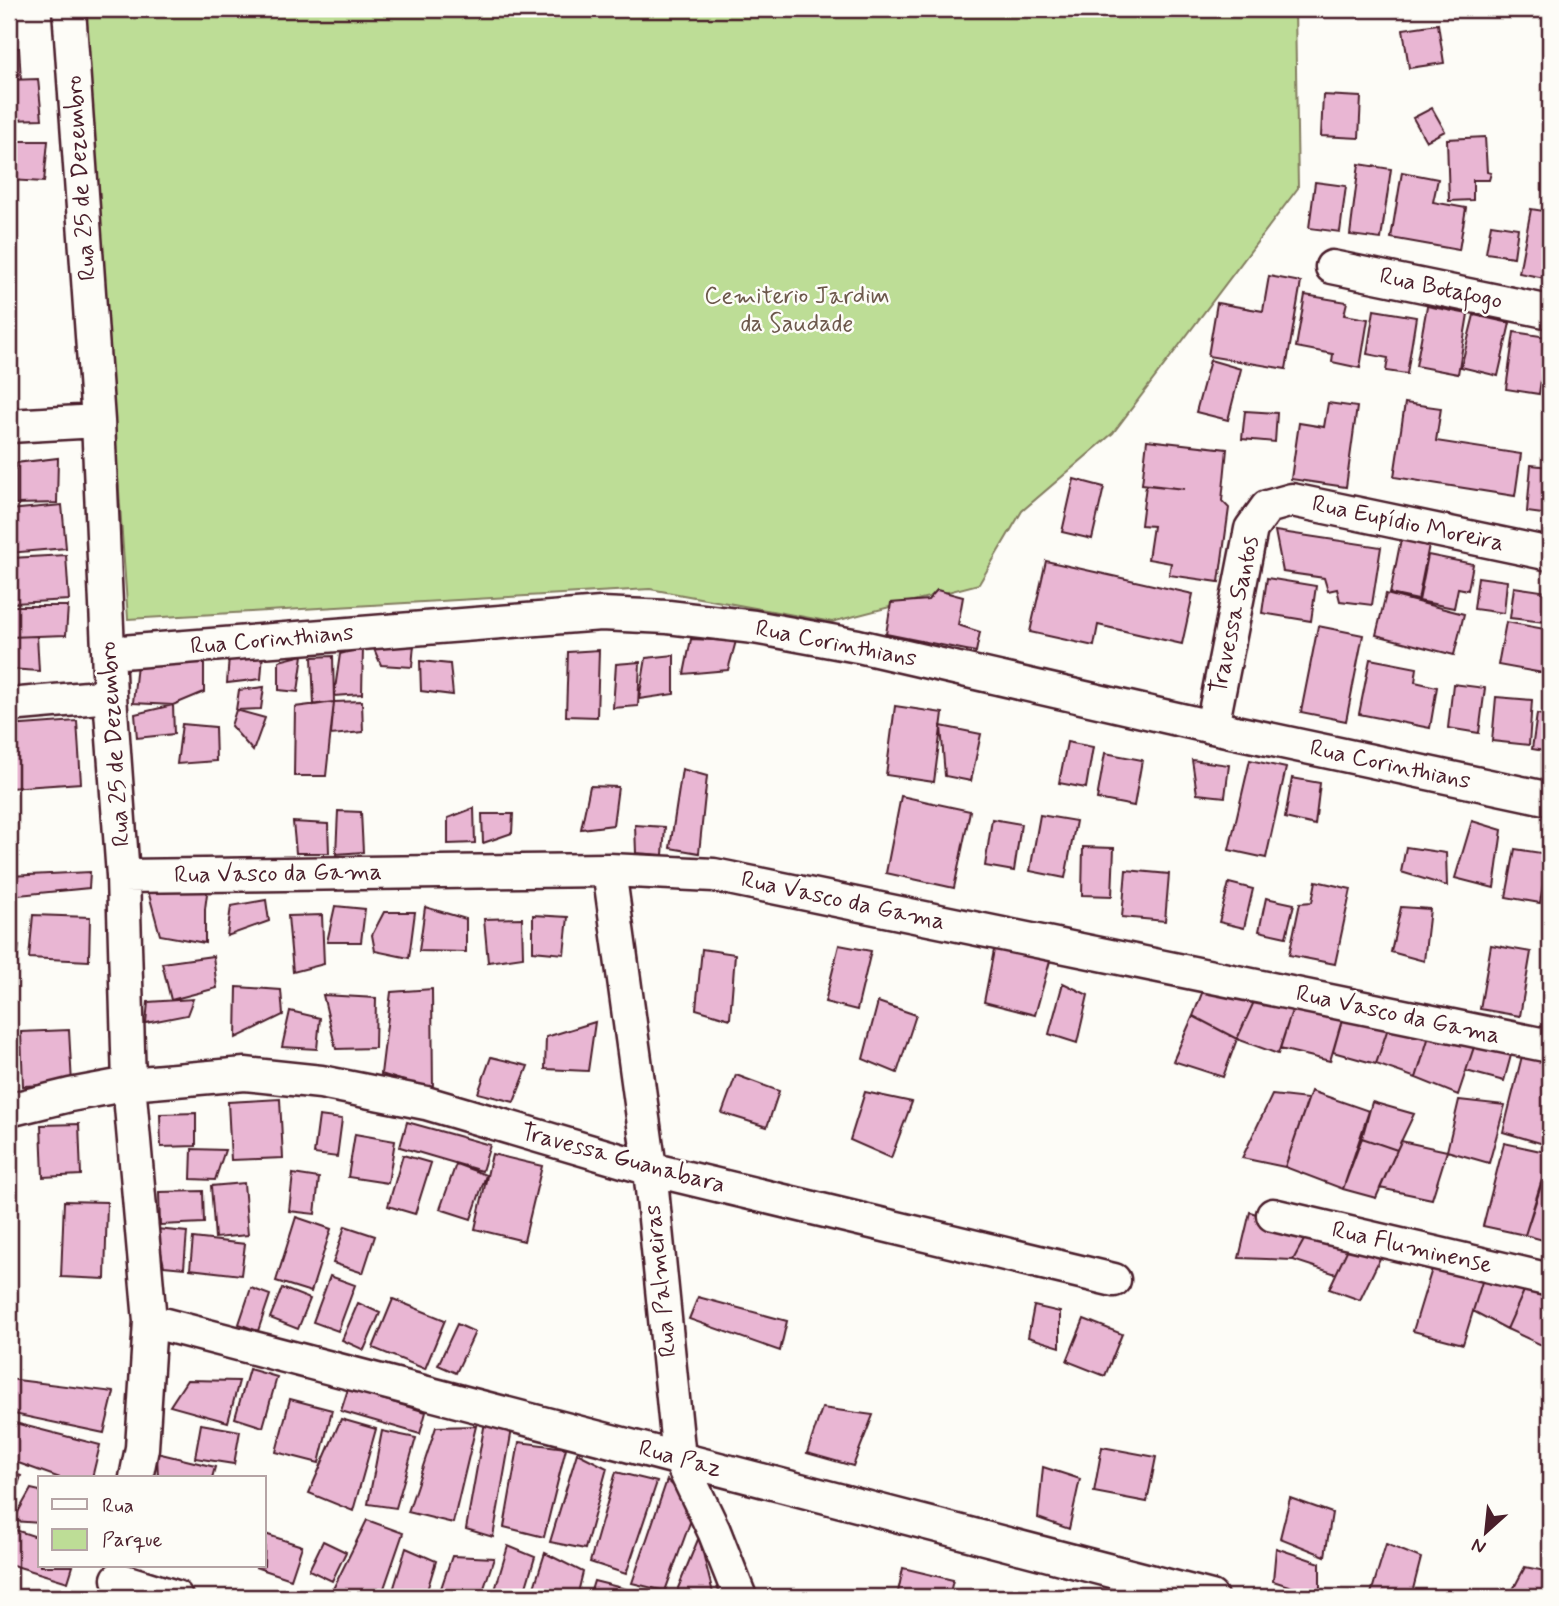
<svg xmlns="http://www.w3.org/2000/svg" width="1559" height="1606" font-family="Mynerve,sans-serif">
<rect width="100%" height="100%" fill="#fdfcf7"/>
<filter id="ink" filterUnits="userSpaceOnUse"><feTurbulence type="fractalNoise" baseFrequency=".0143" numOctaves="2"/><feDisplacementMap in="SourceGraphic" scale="14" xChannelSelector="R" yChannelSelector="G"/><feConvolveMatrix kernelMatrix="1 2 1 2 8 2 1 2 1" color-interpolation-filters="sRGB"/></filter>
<g filter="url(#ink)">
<path fill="#bddd96" stroke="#847e60" stroke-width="2" d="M85,9h1210l3,179 -185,245 -91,78 -43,73 -147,38 -182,-33 -522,30z"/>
<path fill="#e9b6d3" stroke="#4a1f2b" stroke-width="2" d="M1438,24l6,39 -35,5 -6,-39z
M9,47l10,1 2,32h-12z
M38,79l4,40 -33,1v-40z
M1323,95l38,2 -2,41 -38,-2z
M1432,108l13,23 -19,10 -13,-23z
M1485,137l2,35 4,1 -2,7h-16v20l-24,1 -2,-62z
M9,141h39l-4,41 -35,-2z
M1359,164l32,5 -10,70 -31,-4z
M1402,172l36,7 -5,23 33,6 -7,42 -68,-12z
M1315,182l31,4 -6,46 -31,-4z
M1531,209l19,3v67l-31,-6z
M1491,224l27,4 -4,29 -28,-4z
M1269,276l32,6 -15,87 -78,-13 9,-53 46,8z
M1305,295l42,7 -3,13 24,4 -8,49 -28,-6 1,-8 -37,-7z
M1427,306l41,8 -10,60 -42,-8z
M1374,310l42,7 -9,57 -21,-3 2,-13 -21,-4z
M1474,315l36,8 -12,53 -37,-9z
M1514,332l33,5 -8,57 -33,-5z
M1210,360l31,9 -13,51 -32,-8z
M1328,403l29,4 -11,80 -55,-8 8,-56 25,4z
M1405,403l36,5 -5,33 85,13 -6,42 -121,-19z
M1245,411l32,2 -2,29 -33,-3z
M1147,440l80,9 -5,52 7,7 -10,74 -50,-7 2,-12 -23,-4 5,-33 -12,-1 5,-40 39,4 -43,-5z
M58,458l-1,45 -41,1v-41z
M1531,465l19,2v48l-23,-3z
M1074,479l30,8 -12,52 -30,-7z
M62,505l4,43 -57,5v-43z
M1275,531l106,16 -9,58 -32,-4 -3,-12 -9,2 -4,-13 -41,-6z
M1401,539l28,6 -11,55 -28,-6z
M66,555l3,45 -55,3 -3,-45z
M1428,555l45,9 -5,26 -10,-2 -4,20 -35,-7z
M1046,561l147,33 -11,50 -84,-19 -4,21 -64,-14z
M1478,577l29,4 -3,32 -30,-4z
M1267,578l49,8 -5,35 -49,-8z
M1514,587l34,5 -4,30 -34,-4z
M937,590l26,7 -5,28 22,7 -4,20 -90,-18 5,-31 37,-3z
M1386,594l78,20 -10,41 -78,-20z
M9,606h59l-2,29 -57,2z
M1506,622l44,8 -7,43 -45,-8z
M1318,626l45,9 -17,86 -45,-9z
M37,636l2,35 -30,-2v-32z
M691,639l45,2 -8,29 -44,4z
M414,644l-2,23 -31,-2 -7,-16z
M363,648l-1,46 -28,2 6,-42z
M599,650l-2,67 -31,-1 2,-64z
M263,653l-2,26 -34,4 2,-27z
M303,655l-5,37 -19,-2v-29z
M674,655v39l-35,5 7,-41z
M333,656l1,46 -20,3 -2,-48z
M1370,659l47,9 -2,14 22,5 -7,41 -71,-14z
M204,660v32l-31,13 -40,-2 4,-39z
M420,661l30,3 3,31 -32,-4z
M640,662l-2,44 -25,2 3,-44z
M1453,684l32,4 -6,45 -31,-5z
M264,687l-3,22 -25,1 3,-20z
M1496,697l36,3 -3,45 -37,-4z
M362,701l1,31 -32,3 3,-33z
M334,702l-8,74h-32l1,-69z
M173,705l1,29 -37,4 -2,-24z
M895,706l48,7 -9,69 -48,-7z
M236,710l29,8 -12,33 -22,-25z
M1537,714l13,2v36l-18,-3z
M77,721l4,62 -72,5v-62z
M182,724l33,3 1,34 -39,3z
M941,726l40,8 -10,47 -26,-5z
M1067,742l26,5 -7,41 -27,-5z
M1105,753l37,7 -8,46 -37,-7z
M1192,760l37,5 -4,32 -28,-3z
M1250,760l36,8 -20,90 -37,-8z
M682,769l25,7 -8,77 -29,-5z
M1292,778l28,5 -5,42 -30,-7z
M590,786l28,1 -5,38 -32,4z
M901,796l69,15 -16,77 -68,-15z
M474,808l1,35 -27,1v-26z
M338,811l23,1 2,40 -27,2z
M482,814h31l-1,19 -29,10z
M1040,815l36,6 -11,57 -35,-7z
M992,819l29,5 -7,47 -29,-5z
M1472,821l30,9 -8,58 -39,-10z
M293,822l35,2 1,29h-33z
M635,825l30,2 -2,28 -27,-2z
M1083,847l31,1 -2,48 -30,-1z
M1406,847l40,6 1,33 -46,-14z
M1515,849l33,5 -8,49 -34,-6z
M1126,870l43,4 -4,47 -43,-4z
M90,872l-1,16 -80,8v-20z
M1316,881l35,8 -16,75 -46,-9 11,-52 12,-1z
M1229,883l24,6 -9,39 -25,-6z
M208,886l-3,23v34l-45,-8 -12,-44z
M1266,898l28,6 -8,33 -27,-6z
M266,900l3,21 -42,15 4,-30z
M335,906l30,3 -4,33h-34z
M425,907l41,12v33l-47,-1z
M1401,907l29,2 -6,52 -33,-9z
M384,912h31l-6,46 -34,-7 -3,-16z
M33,915l57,2 -1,44 -60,-3z
M322,915l2,49 -31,8 -5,-56z
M533,915l35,2 -4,37 -31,-3z
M522,918l1,39 -35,5 -4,-43z
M839,945l32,6 -14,59 -32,-8z
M1491,945l40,7 -11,64 -40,-7z
M19,946l-2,17 -8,-2v-14z
M702,949l33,5 -5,65 -34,-10z
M994,950l58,4 -17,61 -51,-13z
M213,956l4,32 -46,12 -9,-37z
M1063,983l25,12 -11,48 -28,-9z
M1206,983l52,10 -21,46 -44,-23z
M237,987l44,3 2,25 -47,23z
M432,989l1,101 -52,-16 10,-82z
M1258,993l36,11 -16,50 -41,-15z
M323,995l53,3 -1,50 -39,1z
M193,999l-6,16 -41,8 2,-21z
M878,1002l38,13 -19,58 -34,-14z
M1294,1004l50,9 -14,48 -50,-12z
M290,1011l30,7 -3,31 -35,-2z
M1344,1013l46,9 -14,42 -43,-12z
M1193,1016l44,23 -14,38 -50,-16z
M595,1022l-7,49 -43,-2 1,-32z
M1390,1022l40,11 -14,45 -40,-14z
M69,1030l3,54 -49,2 -2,-54z
M1430,1033l46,8 -18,54 -42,-17z
M1476,1041l37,7 -9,33 -38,-10z
M1523,1052l27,3v75l-3,15 -44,-13z
M491,1057l37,9 -14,36 -36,-9z
M736,1075l43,16 -12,36 -45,-14z
M1311,1091l58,20 -26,78 -58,-22z
M865,1092l47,10 -21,56 -41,-18z
M1272,1095l36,4 -23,68 -43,-9z
M280,1099l3,59 -52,2 -3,-58z
M1459,1100l46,5 -16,58 -42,-12z
M1372,1102l42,12 -17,36 -35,-12z
M196,1113v33l-35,1 -1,-33z
M319,1116l23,3 -5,38 -23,-3z
M407,1122l83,23 -8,26 -82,-24z
M79,1124l2,51 -38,2 -2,-52z
M355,1134l40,7 -7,42 -40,-6z
M1362,1138l35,12 -21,48 -33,-9z
M1401,1141l46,10 -15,48 -52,-11z
M1504,1143l46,10 -25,82 -42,-9z
M192,1149l33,1 -10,30 -24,-1z
M492,1154l50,12 -18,75 -49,-12z
M403,1155l28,8 -16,51 -27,-8z
M456,1164l30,11 -15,44 -31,-10z
M1548,1165h2v77l-25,-7z
M293,1174l26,4 -4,36 -26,-3z
M244,1183l4,52 -33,3 -4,-52z
M203,1191l1,32 -44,2 -1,-33z
M64,1201l43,1 -2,77 -44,-2z
M1250,1212l59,19 -16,29 -54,-2z
M296,1217l35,12 -20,63 -35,-11z
M345,1226l30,10 -12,37 -30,-10z
M156,1229l31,3 -3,36 -20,-2z
M1309,1231l42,11 -15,32 -43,-14z
M193,1238l52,6 -4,31 -51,-6z
M1351,1242l32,10 -23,48 -31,-11z
M1435,1259l50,13 -22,72 -50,-13z
M1485,1272l43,10 -21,47 -34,-18z
M330,1276l25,9 -17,46 -25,-9z
M1528,1282l22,5v52l-4,8 -39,-18z
M251,1288l19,7 -12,36 -19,-7z
M282,1288l28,11 -12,30 -28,-11z
M698,1297l89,24 -7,30 -91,-32z
M393,1299l52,21 -20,49 -52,-21z
M358,1303l22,10 -16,37 -22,-10z
M1034,1306l26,6v35l-32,-10z
M1084,1319l38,15 -17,42 -38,-15z
M457,1324l18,8 -19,41 -18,-8z
M249,1369l28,8 -14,50 -28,-9z
M9,1379l105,13 -10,41 -95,-20z
M187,1380l52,1 -11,41 -58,-16z
M348,1389l78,23 -6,22 -79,-23z
M290,1399l42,11 -13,53 -43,-11z
M822,1408l51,7 -20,51 -46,-13z
M341,1419l35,10 -23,82 -44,-18z
M485,1422l27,7 -19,108 -27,-8z
M15,1423l85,22 -8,33h-32l-50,-18z
M201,1424l39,7 -6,33 -39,-6z
M476,1426l-23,97 -45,-11 28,-85z
M382,1431l34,7 -20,70 -28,-4z
M519,1442l47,6 -22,89 -40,-10z
M1102,1447l54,10 -9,45 -53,-10z
M157,1453l58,14 -3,11h-54z
M577,1453l30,15 -22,81 -35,-7z
M1043,1467l37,12 -11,50 -31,-11z
M9,1472l12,4 -12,35z
M616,1472l41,10 -31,92 -36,-12z
M667,1480l29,26 -31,85 -33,-8z
M31,1489l9,2v32l-27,-2z
M1290,1498l42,15 -7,43 -45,-18z
M367,1520l36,13 -22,64h-52z
M9,1528l31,10v28h33l-5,16 -59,-18z
M265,1534l37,12 -11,33 -36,-12 9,-1z
M699,1537l15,60h-36v-9z
M323,1541l23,11 -14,29 -23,-11z
M1386,1544l35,14 -10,39h-41z
M508,1546l27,11 -12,40h-30z
M406,1548l30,13 -11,36h-34z
M1276,1548l44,15v33l-47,-15z
M545,1553l38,19 -6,25h-46z
M452,1556l42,2 -13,39h-43z
M1525,1567l25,5v8l-7,17h-34z
M903,1568l50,12 -4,17h-52z
M594,1581l32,8 -3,8h-34z"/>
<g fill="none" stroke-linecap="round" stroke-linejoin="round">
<defs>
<path id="minor" d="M69,9l29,412 12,275 13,180 6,208 21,237 -8,127 -6,30
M1332,267l218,45
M9,426l89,-5
M109,653l492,-39 67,3 86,10 104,19 354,81 338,72
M9,705l101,-9
M1212,727l39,-198 16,-22 25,-7 258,54
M609,870l41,299 29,289 35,73 26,66
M123,876l486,-6 105,5 836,171
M9,1110l61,-15 59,-11 116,-10 76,8 105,21 224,66 464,111
M1273,1215l277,65
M150,1321l1061,276
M118,1579l58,18"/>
</defs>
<use href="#minor" stroke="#4a1f2b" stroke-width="37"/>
<use href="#minor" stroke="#fdfcf7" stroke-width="32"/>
</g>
</g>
<g text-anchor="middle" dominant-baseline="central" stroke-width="5" stroke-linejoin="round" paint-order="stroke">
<g font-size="24" fill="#4a1f2b" stroke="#fdfcf7">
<text transform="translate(81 178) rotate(-94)">Rua 25 de Dezembro</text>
<text transform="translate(1441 289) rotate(12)">Rua Botafogo</text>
<text transform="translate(1408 524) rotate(12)">Rua Eupídio Moreira</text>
<text transform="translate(1235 615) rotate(-78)">Travessa Santos</text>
<text transform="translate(272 640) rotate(-5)">Rua Corinthians</text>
<text transform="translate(836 644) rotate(11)">Rua Corinthians</text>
<text transform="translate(115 744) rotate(-94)">Rua 25 de Dezembro</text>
<text transform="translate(1390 765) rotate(12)">Rua Corinthians</text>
<text transform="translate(278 874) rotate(-1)">Rua Vasco da Gama</text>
<text transform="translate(843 901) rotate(12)">Rua Vasco da Gama</text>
<text transform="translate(1398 1015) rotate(12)">Rua Vasco da Gama</text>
<text transform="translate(623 1159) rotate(15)">Travessa Guanabara</text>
<text transform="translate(1412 1248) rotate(13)">Rua Fluminense</text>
<text transform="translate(661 1281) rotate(-96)">Rua Palmeiras</text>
<text transform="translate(680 1459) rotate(15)">Rua Paz</text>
</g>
<g font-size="24" fill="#6c584b" stroke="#fdfcf7">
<text x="797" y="296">Cemiterio Jardim<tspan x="797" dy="28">da Saudade</tspan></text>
</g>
</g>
<rect width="1559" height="1606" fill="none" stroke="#fdfcf7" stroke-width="35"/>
<rect x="18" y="18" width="1524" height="1571" fill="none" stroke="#4a1f2b" stroke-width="2.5" filter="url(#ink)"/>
<rect x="38" y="1476" width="228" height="91" fill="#fdfcf7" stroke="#b5a4a5" stroke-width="2"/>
<rect x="52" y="1499" width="35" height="10" fill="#fdfcf7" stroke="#b5a4a5" stroke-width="2"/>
<text x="102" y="1512" font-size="21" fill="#4a1f2b">Rua</text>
<rect x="52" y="1529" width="35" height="21" fill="#bddd96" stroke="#b5a4a5" stroke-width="2"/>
<text x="102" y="1546" font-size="21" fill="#4a1f2b">Parque</text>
<g transform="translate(1486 1532) rotate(207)" stroke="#fdfcf7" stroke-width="5" paint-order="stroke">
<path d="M0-5L12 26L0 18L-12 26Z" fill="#4a1f2b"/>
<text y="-10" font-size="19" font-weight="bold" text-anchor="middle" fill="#4a1f2b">N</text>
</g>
</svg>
